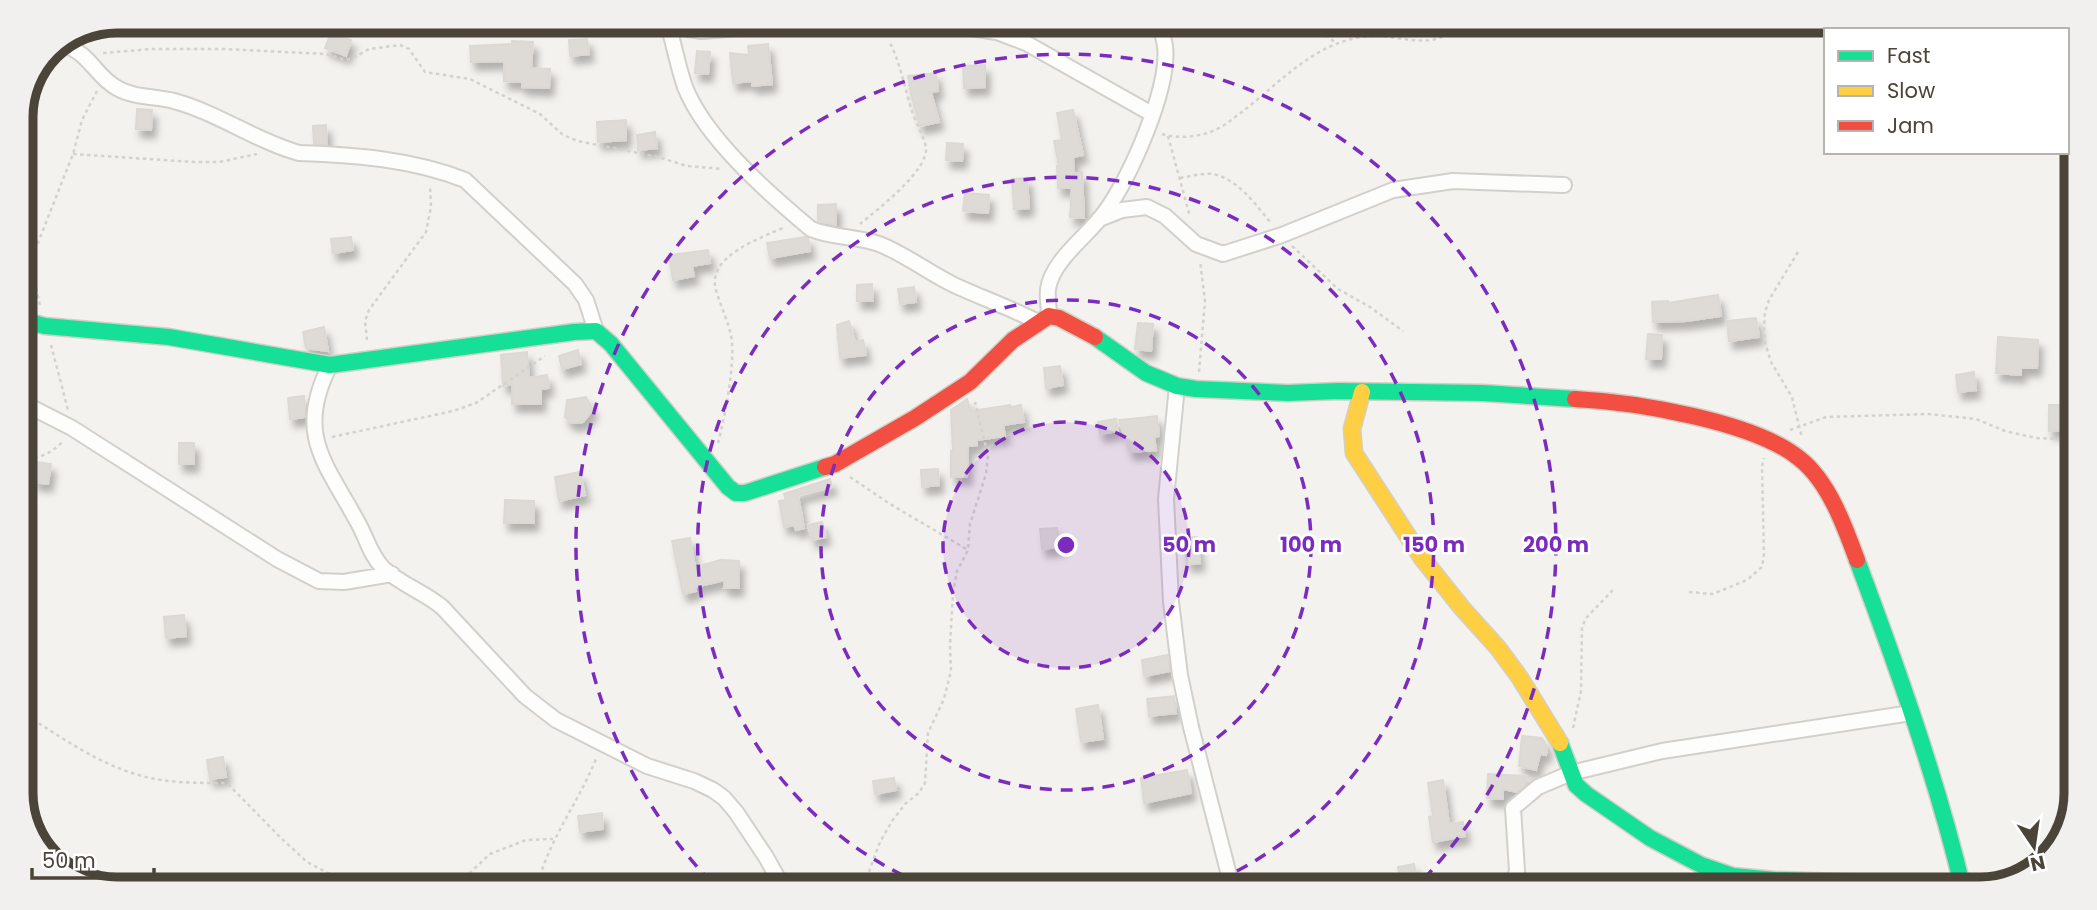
<svg xmlns="http://www.w3.org/2000/svg" width="2097" height="910" font-family="Poppins,sans-serif">
<defs>
<filter id="shadow"><feDropShadow dx="4.5" dy="8" stdDeviation="3.5" flood-color="#0004"/></filter>
</defs>
<rect width="100%" height="100%" fill="#f4f2ee"/>
<path fill="#dedbd6" stroke="#dcd9d4" stroke-width="2" filter="url(#shadow)" d="M331,33l20,7 -5,16 -21,-8z
M587,39l2,15 -19,2 -1,-16z
M512,41l21,1 -2,26 19,1 -1,19 -27,-1v-5l-18,-1v-20l-33,1 -1,-16 42,-2z
M768,44l4,40 -20,2v-5l-19,2 -3,-30 19,2 -1,-9z
M697,51l13,1 -2,22 -13,-1z
M985,65v22l-21,1 -1,-22z
M936,73l2,18 -7,1 8,30 -19,4 -9,-32 -3,-18z
M137,109l15,1 -1,20 -15,-1z
M1073,110l10,45 -10,2 1,18v-2h8l2,45 -14,-1 2,-29h-14l-1,-22h2l-5,-25 8,-1 -5,-27z
M626,120v20l-28,2 -1,-20z
M326,125l1,20 -13,-1 -1,-18z
M655,132l2,16 -19,2 -1,-15z
M947,143l16,1 -1,17 -16,-1z
M1027,178l2,30 -15,1 -2,-30z
M965,193l24,2 -1,18 -25,-2z
M836,204v21l-18,-4v-16z
M351,237l2,13 -20,3 -2,-14z
M805,237l3,1 2,13 -40,7 -3,-15z
M708,250l2,13 -18,3 2,10 -21,4 -4,-25z
M872,284l1,17h-16v-16z
M914,287l2,15 -16,2 -2,-15z
M1718,295l3,21 -35,5 -33,1 -1,-20 16,-1v2z
M1756,318l3,19 -30,4 -2,-20z
M849,321l6,21 8,-2 3,15 -26,3 -3,-33z
M1138,323l15,1 -2,27 -16,-2z
M324,327l4,24 -22,-3 -3,-16z
M1648,334l14,1 -1,24h-15z
M1998,337l40,3 -1,28h-16v7l-25,-2z
M578,350l3,14 -19,5 -3,-13z
M527,352l2,26 18,-3 2,13 -8,1v15h-29v-20l-9,2 -2,-31z
M1060,366l3,19 -17,3 -2,-20z
M1974,372l2,18 -18,2 -2,-17z
M304,396l1,21 -15,2 -2,-21z
M586,397l7,13 -10,12 -11,1 -7,-6 2,-17z
M967,399l4,12 39,-6 1,2 10,-2 3,17 -21,3 2,11 -28,4v5l-9,1 -1,31h-16v-26h2l-2,-41z
M2049,405h24v25l-24,1z
M1157,416l2,20 -5,1 2,13 -26,2 -11,-32z
M1116,419l2,12 -18,3 -2,-12z
M179,443h15v21h-15z
M36,462l15,2 -3,20 -15,-2z
M938,469l1,16 -17,2 -1,-17z
M580,472l5,23 -26,6 -4,-24z
M830,479l2,8 -34,8 6,33 -8,2 -2,-5 -10,2 -5,-26 7,-1 -2,-6z
M505,500l29,1v22h-30z
M822,522l4,15 -14,3 -4,-15z
M1057,528l3,19 -18,2 -2,-20z
M1197,537l3,26 -13,1 -3,-26z
M690,538l5,29 26,-7 18,1v27h-15l1,-8 -30,7 1,4 -13,3 -11,-53z
M184,615l2,21 -20,2 -2,-21z
M1168,655l2,16 -26,5 -2,-16z
M1174,696l2,17 -27,3 -2,-17z
M1098,705l5,34 -22,3 -5,-33z
M1522,736l20,2 5,9 -1,8 -6,-1 -4,16 -17,-4z
M223,757l3,20 -16,2 -3,-19z
M1187,770l4,23 -47,10 -3,-25z
M1488,774l17,1 21,1 -2,10 -7,6 -14,-3v10l-16,-1z
M894,778l2,12 -21,4 -2,-13z
M1443,780l6,44 14,-2 2,14 -32,6 -4,-25 4,-1 -5,-33z
M602,813l1,16 -23,3 -2,-16z
M1414,864l4,22 -17,1 -3,-20z"/>
<g fill="none" stroke-linecap="round" stroke-linejoin="round">
<defs>
<path id="street" d="M667,23l21,6 14,2 88,-7 159,1 48,7 29,11 126,71
M668,24c6,21 10,43 17,63 20,51 84,107 126,142 21,9 45,7 68,15 26,10 50,29 75,41 28,13 57,23 84,37
M2013,28l1,2
M63,43c6,4 13,7 19,12 12,10 20,25 35,33 17,10 39,8 57,13 44,12 82,40 125,52 56,2 113,6 166,27l110,104 11,16 10,31
M2067,93l5,8
M1099,219l23,-9 25,-3 18,9 31,28 27,10 59,-19 111,-45 60,-9 111,4
M1049,316c0,-9 -2,-18 -1,-27 4,-29 41,-54 57,-77 25,-35 65,-123 60,-166 -1,-7 -3,-14 -5,-21
M330,365c-35,69 -5,97 27,156 9,15 13,34 26,47 17,16 41,24 59,39l83,89 31,24 91,46 47,15 19,9 11,8 12,14 30,45 15,27
M1177,386l-11,113 5,103 9,73 11,52 38,148
M21,402l51,26 205,131 42,22 25,1 48,-8
M1511,887l6,-16 -4,-63 25,-21 33,-14 91,-22 249,-38"/>
<path id="fast" d="M21,320l24,6 124,11 161,28 244,-33 22,-1 15,13 117,143 8,6h9l80,-26
M1095,337l51,36 31,13 19,3 92,4 50,-2 145,2 92,6
M1857,560c40,107 80,219 106,329
M1560,743l16,42 10,9 64,44 51,27 32,11 42,4 188,6"/>
<path id="slow" d="M1362,392l-10,37 2,24 68,105 40,50 36,40 22,30 40,65"/>
<path id="jam" d="M1575,399c59,3 179,22 225,60 29,23 45,68 57,101
M825,467l10,-3 80,-46 55,-36 43,-42 36,-24 10,2 36,19"/>
</defs>
<use href="#street" stroke="#d2d0cb" stroke-width="18"/>
<use href="#fast" stroke="#d3cfc5" stroke-width="19"/>
<use href="#slow" stroke="#d3cfc5" stroke-width="19"/>
<use href="#jam" stroke="#d3cfc5" stroke-width="19"/>
<path stroke="#d3d2cc" stroke-width="2.5" stroke-dasharray="3.5 3.5" stroke-linecap="butt" d="M1315,26l22,18
M1799,28h19
M1842,28l9,2
M1179,36l13,-11
M103,53l49,-4h72l102,5 20,6 7,-2 16,-9 31,-4 9,4 16,23 45,7 70,35 23,21 15,6 80,16 29,9 36,3
M1162,134c15,5 39,3 53,-4 10,-4 18,-12 27,-18 27,-21 51,-46 81,-62 15,-8 34,-14 52,-14 26,0 62,15 81,-10
M1168,136l22,81
M73,154l121,8h25l38,-8
M1180,178c11,-2 22,-5 33,-4 25,5 43,31 58,49
M860,224c17,-14 68,-53 66,-76 -1,-9 -12,-29 -15,-40 -7,-23 -11,-46 -22,-67
M1292,246l46,43 32,18 33,24
M1798,252l-29,48 -4,12 -1,15 1,16 6,19 21,35 10,41
M40,305l-6,-25 -2,-22 41,-104 9,-34 15,-29
M367,340l-2,-19 4,-11 57,-78 5,-25 -1,-22
M51,345l17,65
M1199,372l6,-71 -5,-40
M1790,430l36,-13 102,-3 48,5 29,12 31,7 25,1 12,-5
M332,437l121,-26 23,-8 69,-47
M718,443c7,-27 16,-73 14,-101 -2,-18 -11,-34 -16,-52 -10,-34 45,-52 69,-63
M21,462c16,-4 31,-8 42,-21
M850,477l40,27 78,46
M1689,592l24,2 34,-14 15,-13 2,-12 -2,-89 2,-8
M21,712c39,24 76,52 121,64 26,7 54,7 81,7l6,2 52,53 26,24 40,21
M1573,728l8,-37 1,-64 4,-9 27,-28
M459,883l31,-29 36,-14 27,-1
M538,883c12,-45 41,-82 58,-124
M864,885l16,-43 12,-21 14,-18 13,-10 6,-10 3,-50 16,-34 7,-28 -1,-26 3,-52 4,-22 11,-21 2,-26 16,-50 2,-18 -13,-54"/>
<use href="#street" stroke="#fdfdfc" stroke-width="14"/>
<use href="#fast" stroke="#16e098" stroke-width="16"/>
<use href="#slow" stroke="#ffcf43" stroke-width="16"/>
<use href="#jam" stroke="#f24e42" stroke-width="16"/>
</g>
<circle cx="1066" cy="545" r="123" fill="#7b2cbf" fill-opacity=".12"/>
<g fill="none" stroke="#7b2cbf" stroke-width="3.5" stroke-dasharray="12 9">
<circle cx="1066" cy="545" r="123"/>
<circle cx="1066" cy="545" r="245"/>
<path d="M922 884A368 368 0 1 1 1207 885"/>
<path d="M711 882A490 490 0 1 1 1418 885"/>
</g>
<path d="M0 0H2097V910H0ZM117 33H1980A84 84 0 0 1 2064 117V793A84 84 0 0 1 1980 877H117A84 84 0 0 1 33 793V117A84 84 0 0 1 117 33Z" fill="#f1f0ef" fill-rule="evenodd"/>
<path fill="none" stroke="#4b4439" stroke-width="9" d="M117 33H1980A84 84 0 0 1 2064 117V793A84 84 0 0 1 1980 877H117A84 84 0 0 1 33 793V117A84 84 0 0 1 117 33Z"/>
<circle cx="1066" cy="545" r="10" fill="#7b2cbf" stroke="#fff" stroke-width="3.5"/>
<g font-size="21" text-anchor="middle" font-weight="bold" fill="#7b2cbf" stroke="#fff" stroke-width="5" stroke-linejoin="round" paint-order="stroke">
<text x="1189" y="552">50 m</text>
<text x="1311" y="552">100 m</text>
<text x="1434" y="552">150 m</text>
<text x="1556" y="552">200 m</text>
</g>
<rect x="1824" y="28" width="245" height="126" fill="#ffffff" stroke="#b7b4b0" stroke-width="2"/>
<rect x="1838" y="51" width="35" height="10" fill="#16e098" stroke="#b7b4b0" stroke-width="2"/>
<text x="1887" y="63" font-size="21" fill="#4b4439">Fast</text>
<rect x="1838" y="86" width="35" height="10" fill="#ffcf43" stroke="#b7b4b0" stroke-width="2"/>
<text x="1887" y="98" font-size="21" fill="#4b4439">Slow</text>
<rect x="1838" y="121" width="35" height="10" fill="#f24e42" stroke="#b7b4b0" stroke-width="2"/>
<text x="1887" y="133" font-size="21" fill="#4b4439">Jam</text>
<g transform="translate(2034 847) rotate(167)" stroke="#ffffff" stroke-width="5" paint-order="stroke">
<path d="M0-5L12 26L0 18L-12 26Z" fill="#4b4439"/>
<text y="-10" font-size="19" font-weight="bold" text-anchor="middle" fill="#4b4439">N</text>
</g>
<path d="M32 868v10h122v-10" fill="none" stroke="#4b4439" stroke-width="3.5"/>
<text x="42" y="868" font-size="21" fill="#4b4439" stroke="#ffffff" stroke-width="5" paint-order="stroke">50 m</text>
</svg>
